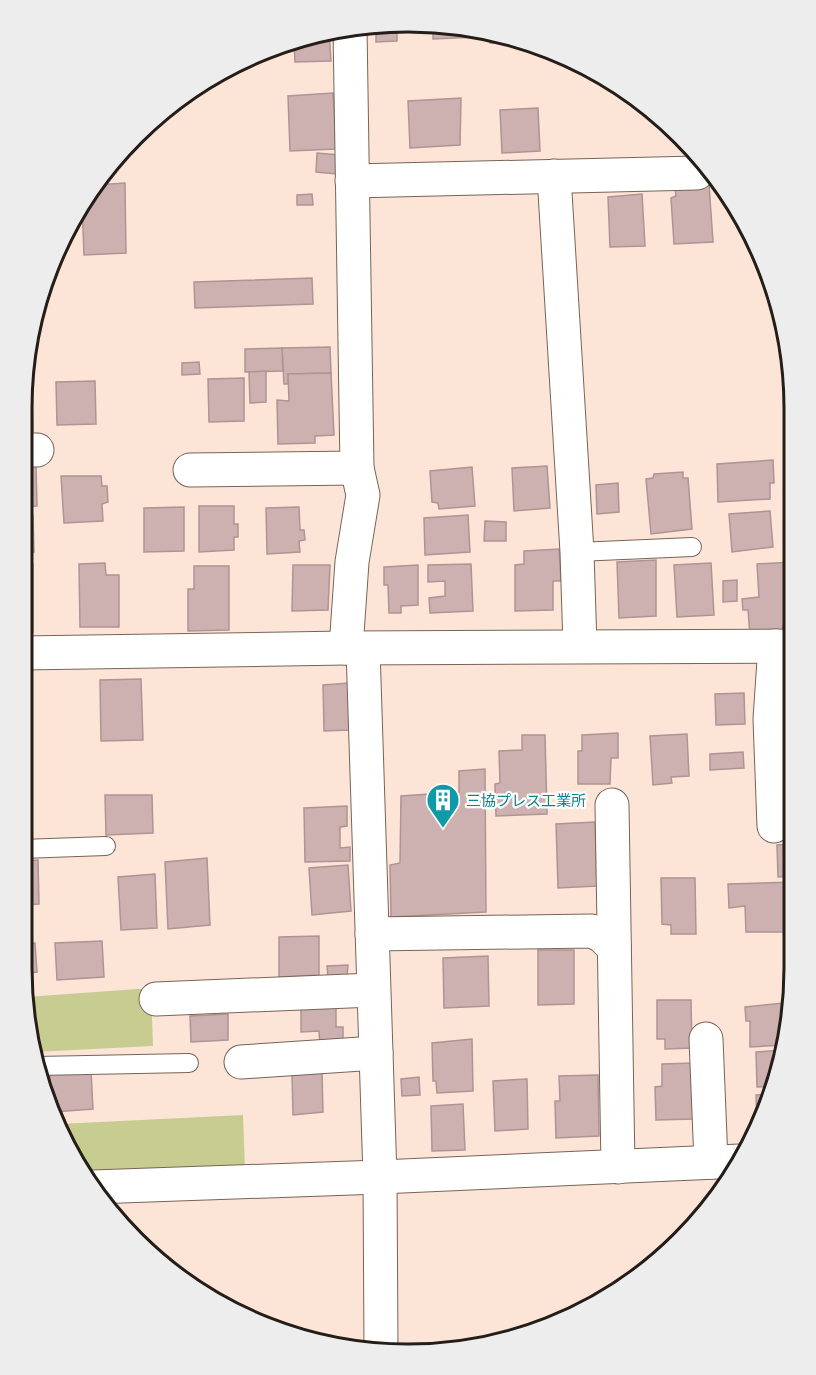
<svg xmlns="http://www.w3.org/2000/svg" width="816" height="1375" viewBox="0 0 816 1375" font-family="Commissioner,'Noto Sans JP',sans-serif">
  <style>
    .green { fill: #c7cd91 }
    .building { fill: #cdb1b0; stroke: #ae9493; stroke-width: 1.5 }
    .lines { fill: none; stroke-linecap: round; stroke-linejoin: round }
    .lane-casing { stroke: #776457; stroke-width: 20 }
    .street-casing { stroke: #776457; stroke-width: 35 }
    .lane { stroke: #fff; stroke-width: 18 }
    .street { stroke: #fff; stroke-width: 33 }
    .labels { text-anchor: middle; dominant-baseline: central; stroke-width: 4.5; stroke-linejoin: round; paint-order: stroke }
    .culture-label { font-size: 15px; fill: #0d838f; stroke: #fff; text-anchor: start }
    .rim { fill: none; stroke: #251d18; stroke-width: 3 }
  </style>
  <rect width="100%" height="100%" fill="#fce5d7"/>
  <g class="green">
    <polygon points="151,988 153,1046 35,1052 26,997"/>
    <polygon points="243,1115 245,1168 85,1172 59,1124"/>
  </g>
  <g class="building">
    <polygon points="376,28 397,28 397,41 376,42"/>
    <polygon points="433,28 477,29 477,37 433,39"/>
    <polygon points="329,30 331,61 295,62 294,44"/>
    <polygon points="490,32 508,38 508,43 490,43"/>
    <polygon points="333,93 336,149 290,151 288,96"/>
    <polygon points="461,98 460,145 410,148 408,101"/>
    <polygon points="538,108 540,151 502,153 500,110"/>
    <polygon points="317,153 339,155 337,174 316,172"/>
    <polygon points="125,183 126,253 84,255 82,202 86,193 94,185"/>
    <polygon points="709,184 713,242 674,244 671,198 676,196 675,188"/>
    <polygon points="312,194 313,205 297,205 297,195"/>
    <polygon points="642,194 645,246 610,247 608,197"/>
    <polygon points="740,210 743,214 746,222 740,222"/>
    <polygon points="312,278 313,304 195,308 194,282"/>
    <polygon points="330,347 331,373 288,374 288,384 284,384 282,348"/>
    <polygon points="282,348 283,371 245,372 245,349"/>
    <polygon points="199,362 200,374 182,375 182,363"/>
    <polygon points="266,371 266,402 250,403 249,372"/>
    <polygon points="331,373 334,435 315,436 315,443 278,444 277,400 289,401 288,374"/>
    <polygon points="244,378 244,421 209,422 208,379"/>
    <polygon points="95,381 96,424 57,425 56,382"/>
    <polygon points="32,382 33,431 22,431 22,383"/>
    <rect x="789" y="418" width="5" height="15"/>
    <polygon points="788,439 794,439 794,448 788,449"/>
    <polygon points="773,460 774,483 770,483 770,499 718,502 717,464"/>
    <polygon points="22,465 36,465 37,506 22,507"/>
    <polygon points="547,466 550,508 514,511 512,468"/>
    <polygon points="472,467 475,506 439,509 438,503 432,502 430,471"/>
    <polygon points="683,472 683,478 688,478 692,529 651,534 646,479 653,478 654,474"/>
    <polygon points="61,476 101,476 102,486 107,486 108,502 102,504 103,521 64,523"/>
    <polygon points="618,483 619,512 597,514 596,485"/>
    <polygon points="199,506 234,506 234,524 238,524 238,537 234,537 234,550 199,552"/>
    <polygon points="184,507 184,551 144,552 144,508"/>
    <polygon points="299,507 300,530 304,530 305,540 299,541 300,552 267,554 266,508"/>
    <polygon points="770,511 773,547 732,552 729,514"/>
    <polygon points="468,515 470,552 425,555 424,518"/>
    <polygon points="33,516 34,552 22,553 22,517"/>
    <polygon points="485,521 506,522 506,541 484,541"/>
    <polygon points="794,530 794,557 792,557 791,531"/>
    <polygon points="559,549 561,581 553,581 553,610 515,611 515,565 524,564 524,551"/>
    <polygon points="656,560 656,616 619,618 617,562"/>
    <polygon points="794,562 794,624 783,625 783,634 750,635 748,610 743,610 742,599 759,597 757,564"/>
    <polygon points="105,563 106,575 119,575 119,627 80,627 79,564"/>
    <polygon points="711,563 714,615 677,617 674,565"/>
    <polygon points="22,564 33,564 33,632 21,632"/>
    <polygon points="471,564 473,611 430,613 429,598 445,596 445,581 428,582 428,565"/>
    <polygon points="293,565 330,565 328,610 292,611"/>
    <polygon points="418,565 418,605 401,606 401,613 389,613 388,585 384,585 384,567"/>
    <polygon points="194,566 229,566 229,630 188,631 188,589 194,589"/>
    <polygon points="737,580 737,601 723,602 723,581"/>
    <polygon points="141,679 143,740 101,741 100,680"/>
    <polygon points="349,683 350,730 324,731 323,685"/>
    <polygon points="744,693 745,724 716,725 715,694"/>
    <polygon points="21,696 26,696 28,731 21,731"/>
    <polygon points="618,733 618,758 611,758 610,784 578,784 578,751 582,751 582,735"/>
    <polygon points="687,734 689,776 671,777 672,783 653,785 650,736"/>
    <polygon points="522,735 545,735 547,814 496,816 495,784 500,783 499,751 522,750"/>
    <polygon points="21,751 23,791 21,791"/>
    <polygon points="743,752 744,768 710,770 710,754"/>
    <polygon points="485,769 486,912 391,917 390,865 400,863 401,796 459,792 459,771"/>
    <polygon points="105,795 152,795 153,833 106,835"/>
    <polygon points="347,806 347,826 340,827 340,848 350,847 350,861 305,862 304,808"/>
    <polygon points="595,822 597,886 558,888 556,824"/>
    <polygon points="794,844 794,876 778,877 777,845"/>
    <polygon points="207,858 210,925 168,929 165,862"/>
    <polygon points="38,860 39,904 25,905 25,915 21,915 21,861"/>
    <polygon points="348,865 351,911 312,915 309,868"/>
    <polygon points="155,874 157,928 121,930 118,877"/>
    <polygon points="661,878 695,878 696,934 671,934 671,925 662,924"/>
    <polygon points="794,882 794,932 746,932 745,906 729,908 728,884"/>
    <polygon points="319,936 319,975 279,977 279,937"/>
    <polygon points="102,941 104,977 57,980 55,943"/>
    <polygon points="35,943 37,972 22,974 21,944"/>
    <polygon points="538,950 574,950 574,1004 538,1005"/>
    <polygon points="488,956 489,1006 444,1008 443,958"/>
    <polygon points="348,965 347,976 328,977 327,966"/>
    <polygon points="657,1000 691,1000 692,1048 665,1049 665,1039 657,1039"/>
    <polygon points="792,1002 784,1045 750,1047 750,1021 746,1021 745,1007"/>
    <polygon points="336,1004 336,1027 343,1027 343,1044 320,1046 319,1031 301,1032 301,1007"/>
    <polygon points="228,1014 228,1040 191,1042 190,1016"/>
    <polygon points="472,1039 473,1091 437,1093 436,1081 433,1081 432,1043"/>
    <polygon points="783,1050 776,1086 757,1087 756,1052"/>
    <polygon points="693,1063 694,1119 656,1120 655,1087 662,1086 662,1064"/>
    <polygon points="91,1070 93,1109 53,1112 50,1108 50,1072"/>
    <polygon points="322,1073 323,1112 293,1115 292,1075"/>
    <polygon points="598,1075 599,1136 556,1138 555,1101 560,1101 559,1076"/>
    <polygon points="419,1077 420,1095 402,1096 401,1079"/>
    <polygon points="527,1079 528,1129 495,1131 493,1081"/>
    <polygon points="773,1094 757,1126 756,1095"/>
    <polygon points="463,1104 465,1150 432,1151 431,1106"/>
  </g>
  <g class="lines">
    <g class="lane-casing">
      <g id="lane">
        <polyline points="577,552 692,547"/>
        <polyline points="21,849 106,846"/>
        <polyline points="37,1066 189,1063"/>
      </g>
    </g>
    <g class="street-casing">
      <g id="street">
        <polyline points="554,176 577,552 580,646"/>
        <polyline points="352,181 697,173"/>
        <polyline points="22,450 37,450"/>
        <polyline points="190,470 357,468"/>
        <polyline points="346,648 352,562 363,495 357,468 350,28"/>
        <polyline points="363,649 380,1177 381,1350"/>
        <polyline points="21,653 346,648 794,646"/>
        <polyline points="612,805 618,1167"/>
        <polyline points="774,826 770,719 775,646"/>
        <polyline points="372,934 592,931 602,936 614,948"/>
        <polyline points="156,999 373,990"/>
        <polyline points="706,1039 711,1162"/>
        <polyline points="241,1062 376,1053"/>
        <polyline points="93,1187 380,1177 740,1161"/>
      </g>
    </g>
    <use href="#lane" class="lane"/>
    <use href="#street" class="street"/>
  </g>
  <defs>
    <g id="building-pin" transform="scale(1.725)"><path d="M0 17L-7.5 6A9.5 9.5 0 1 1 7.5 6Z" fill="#0f9aa8" stroke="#fff"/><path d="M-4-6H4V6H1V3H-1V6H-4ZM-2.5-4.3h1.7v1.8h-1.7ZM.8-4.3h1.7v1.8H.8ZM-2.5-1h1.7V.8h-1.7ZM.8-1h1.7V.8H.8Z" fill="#fff"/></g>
  </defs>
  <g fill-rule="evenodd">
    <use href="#building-pin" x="443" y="800"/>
  </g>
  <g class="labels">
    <g class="culture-label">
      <text x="466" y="800">三協プレス工業所</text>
    </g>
  </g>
  <path d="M0 0H816V1375H0ZM408 32H408A376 376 0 0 1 784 408V968A376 376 0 0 1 408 1344H408A376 376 0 0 1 32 968V408A376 376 0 0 1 408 32Z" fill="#eeeded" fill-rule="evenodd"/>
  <path class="rim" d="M408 32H408A376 376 0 0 1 784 408V968A376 376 0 0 1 408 1344H408A376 376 0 0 1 32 968V408A376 376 0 0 1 408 32Z"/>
</svg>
